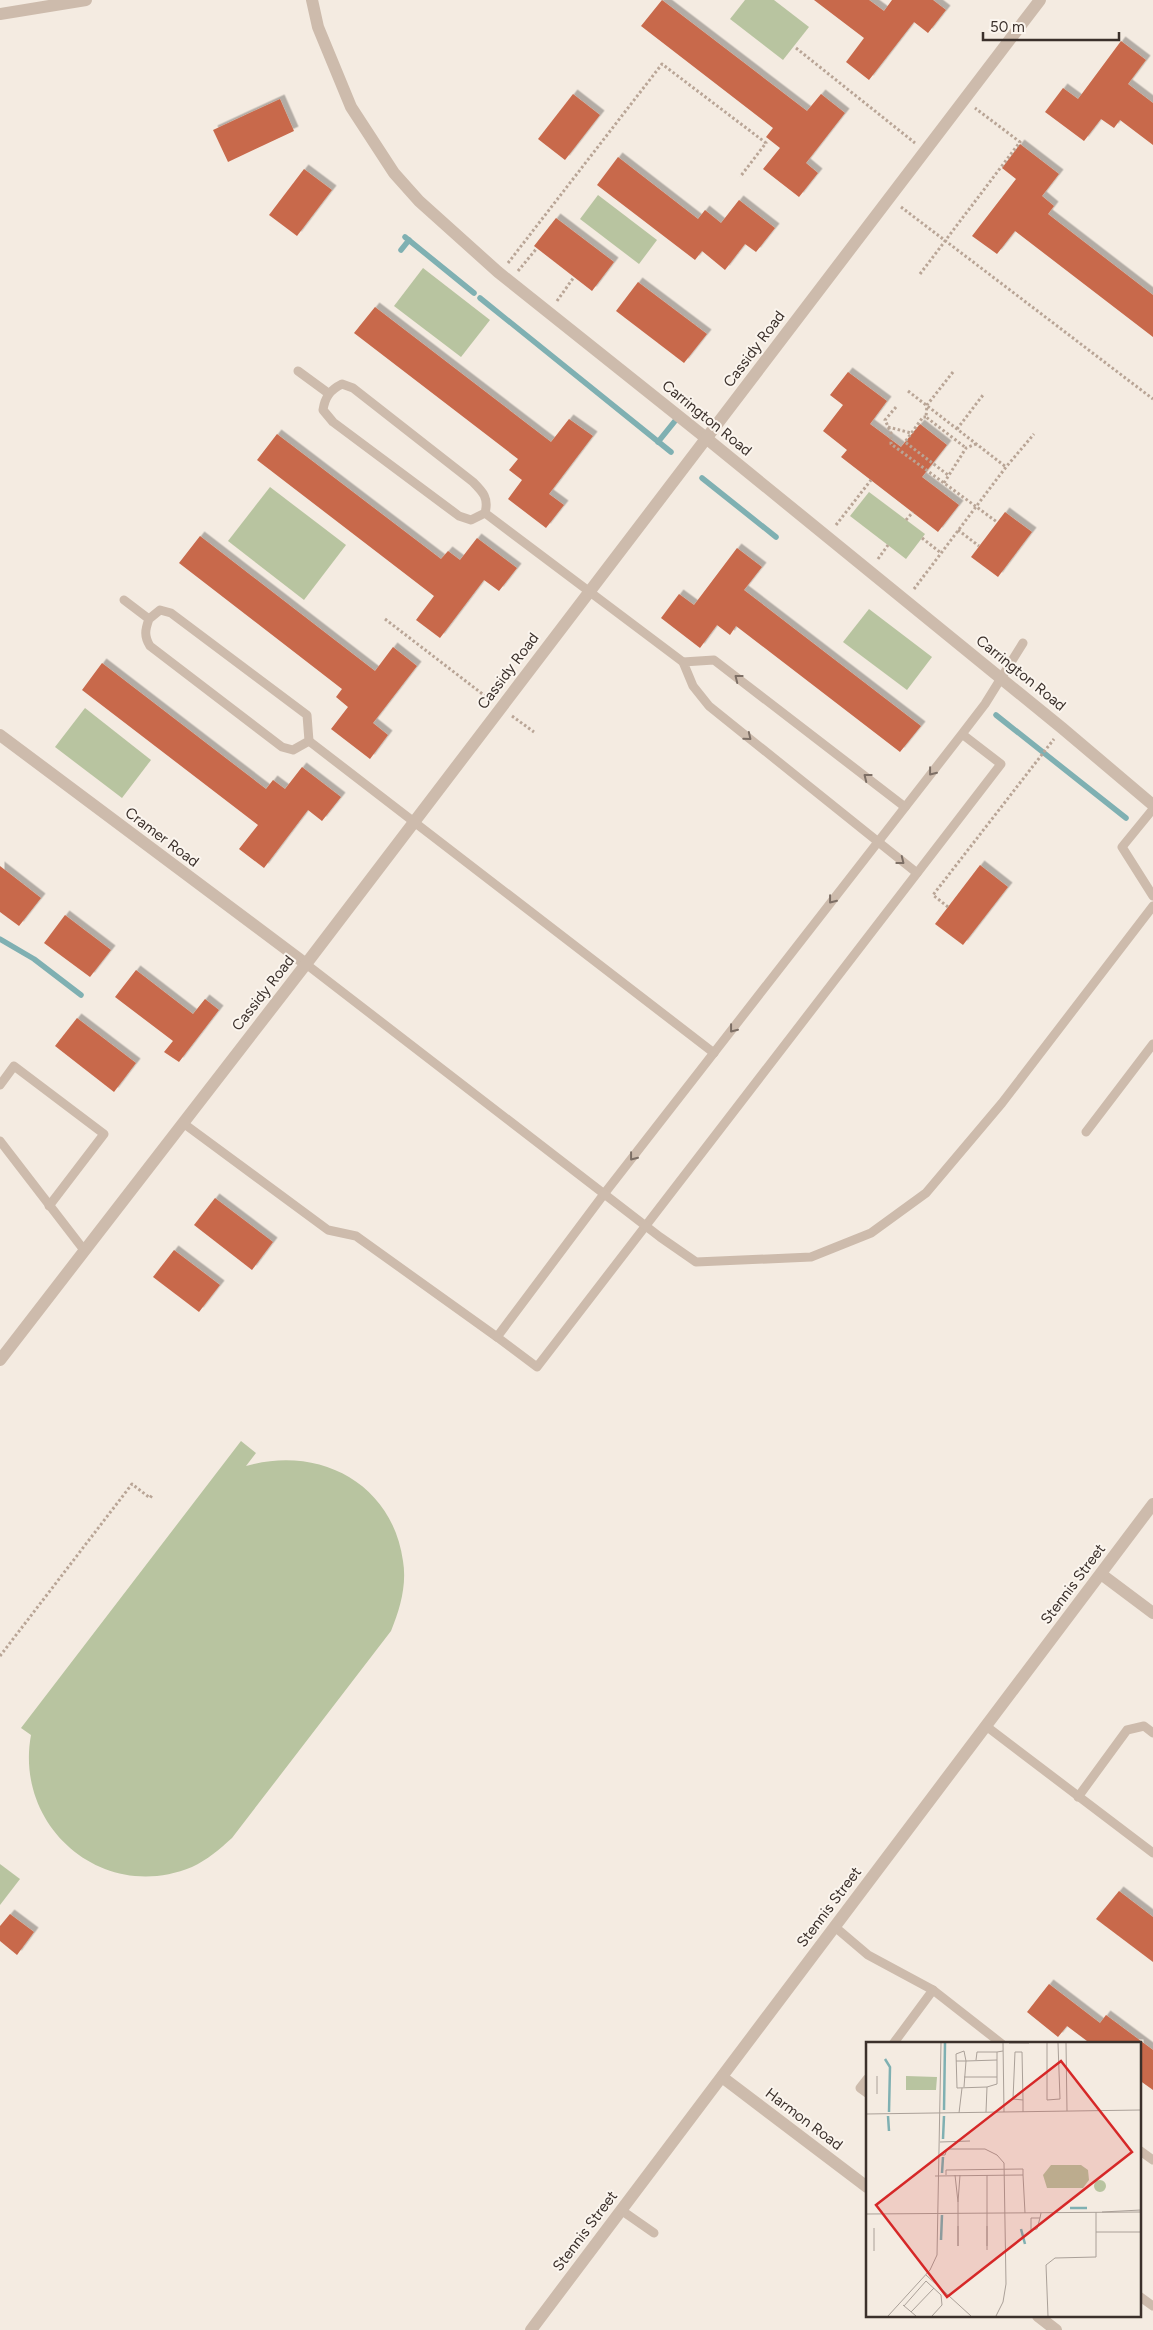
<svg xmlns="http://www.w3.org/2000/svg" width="1153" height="2330" viewBox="0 0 1153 2330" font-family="Figtree,sans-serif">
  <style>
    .green { fill: #b8c4a0 }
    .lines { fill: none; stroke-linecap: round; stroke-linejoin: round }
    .stream { stroke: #7fb0b2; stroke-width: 5.5 }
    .building { fill: #c8694b; filter: url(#shadow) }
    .path { stroke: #b9a596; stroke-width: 3; stroke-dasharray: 2.5 2.5; stroke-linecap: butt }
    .service { stroke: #cdbbac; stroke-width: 9 }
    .minor { stroke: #cdbbac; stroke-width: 12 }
    .tertiary { stroke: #cdbbac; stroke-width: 12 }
    .oneway { stroke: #7d6f65 }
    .labels { text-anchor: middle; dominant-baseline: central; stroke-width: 4; stroke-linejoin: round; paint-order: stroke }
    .street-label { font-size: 15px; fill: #3b302b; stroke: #fbf5ee }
    .inset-river { fill: none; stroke: #7fb0b2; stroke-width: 2.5 }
    .inset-road { fill: none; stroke: #aaa098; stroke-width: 1 }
    .view { fill: #d62828; fill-opacity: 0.15; stroke: #d62828; stroke-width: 2.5 }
    .inset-edge { fill: none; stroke: #3b302b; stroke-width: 2.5 }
  </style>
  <defs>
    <filter id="shadow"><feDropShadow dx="4.5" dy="-4.5" stdDeviation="0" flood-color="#0004"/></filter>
  </defs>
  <rect width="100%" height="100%" fill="#f4ebe1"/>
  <g class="green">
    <polygon points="745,0 774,0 809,27 783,60 730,19"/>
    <polygon points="598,195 657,240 639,264 580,219"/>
    <polygon points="423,268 490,320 461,357 394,306"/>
    <polygon points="270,487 346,545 304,600 228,541"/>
    <polygon points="869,492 925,534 906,559 850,516"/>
    <polygon points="869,609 932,657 907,690 843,642"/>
    <polygon points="85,708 151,760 122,798 55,747"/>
    <path d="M241,1441l15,12 -10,13c72,-21 146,16 157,95 4,24 -3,48 -12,70l-159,207c-12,11 -25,22 -40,29 -89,37 -178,-40 -161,-132l-10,-7z"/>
    <polygon points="0,1864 20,1879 0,1905"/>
  </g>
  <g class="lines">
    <g class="stream">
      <polyline points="405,237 474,293"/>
      <polyline points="401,250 409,240"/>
      <polyline points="480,298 671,452"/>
      <polyline points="658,442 679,416"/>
      <polyline points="702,478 776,537"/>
      <polyline points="996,715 1126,818"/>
      <polyline points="0,939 34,959 81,995"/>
    </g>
  </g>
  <g class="building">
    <polygon points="662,0 807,111 821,94 845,113 806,163 818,173 799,197 763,169 780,148 766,137 773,128 641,26"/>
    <polygon points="814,0 869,0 884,11 892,0 933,0 946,10 928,33 914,22 869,80 846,62 864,38"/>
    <polygon points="1121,41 1146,60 1128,84 1153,103 1153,145 1120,120 1114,128 1101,119 1084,141 1045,112 1063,88 1078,99"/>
    <polygon points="573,94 600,115 565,160 538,139"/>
    <polygon points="280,99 294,131 228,162 213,130"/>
    <polygon points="1020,144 1059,174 1042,196 1054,206 1048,214 1153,295 1153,337 1015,231 997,254 972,236 1016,179 1002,168"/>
    <polygon points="618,157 698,219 705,210 721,223 739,200 775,228 756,252 745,244 725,270 702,251 695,260 597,185"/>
    <polygon points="304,169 332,190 297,236 269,215"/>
    <polygon points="556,218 614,262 592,291 534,246"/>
    <polygon points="638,282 707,334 684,363 616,311"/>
    <polygon points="375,307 551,442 569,419 593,436 549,494 564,505 546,528 508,499 522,480 509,470 518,459 354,333"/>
    <polygon points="848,372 887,401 870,424 901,447 920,424 947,445 922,477 959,505 938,532 841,457 847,450 823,431 843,405 830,395"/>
    <polygon points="277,434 441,559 448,551 460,560 477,538 517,568 499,591 484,580 440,638 416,620 434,596 257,460"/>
    <polygon points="1005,512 1032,532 998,577 971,557"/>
    <polygon points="200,536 375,671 393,647 417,666 373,723 388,735 370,759 331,729 348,707 336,697 342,689 179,563"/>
    <polygon points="737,548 762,567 744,590 921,726 900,752 736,626 730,635 717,625 700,648 661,618 679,594 694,605"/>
    <polygon points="102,663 266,789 273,780 285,789 302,767 341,797 322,821 308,810 264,868 239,849 258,825 82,690"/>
    <polygon points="980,865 1008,887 963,945 935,924"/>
    <polygon points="0,866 41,898 19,926 0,912"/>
    <polygon points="65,915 111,950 90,977 44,943"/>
    <polygon points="136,970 193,1014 205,999 219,1010 179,1062 164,1052 173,1041 115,997"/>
    <polygon points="77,1018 136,1063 114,1092 55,1046"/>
    <polygon points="215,1198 273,1242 252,1270 194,1225"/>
    <polygon points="174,1250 220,1285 199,1312 153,1277"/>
    <polygon points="1119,1891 1153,1917 1153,1962 1096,1919"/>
    <polygon points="10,1914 34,1932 17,1955 0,1941 0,1926"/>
    <polygon points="1049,1984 1100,2023 1106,2015 1153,2050 1153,2090 1139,2080 1139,2044 1091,2044 1067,2026 1058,2037 1027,2012"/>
  </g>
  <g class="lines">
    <g class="path">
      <polyline points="796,48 915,143"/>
      <polyline points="901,207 1153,399"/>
      <polyline points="508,263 662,64 766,143 740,177"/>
      <polyline points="518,271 537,248"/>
      <polyline points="920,274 1020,142 975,108"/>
      <polyline points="557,301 574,277"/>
      <polyline points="953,372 927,405 926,417 966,448"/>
      <polyline points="908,391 1006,467"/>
      <polyline points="896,407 885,420 891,433 891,444 997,522"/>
      <polyline points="926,417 923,417 905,442 948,475"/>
      <polyline points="888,427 911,433"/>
      <polyline points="957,429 983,395"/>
      <polyline points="944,483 966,448 976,444"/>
      <polyline points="906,520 913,512"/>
      <polyline points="836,525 871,480"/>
      <polyline points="958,530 979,546"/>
      <polyline points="922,538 941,553"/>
      <polyline points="878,559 888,545"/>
      <polyline points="914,589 1006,467 1034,434"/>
      <polyline points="385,619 489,699"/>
      <polyline points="512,716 534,732"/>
      <polyline points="948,907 933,895 1054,739"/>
      <polyline points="0,1656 132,1484 150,1498 153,1494"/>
    </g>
    <g class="service">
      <polyline points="298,371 328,393"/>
      <path d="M342,384l11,4 120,94c10,10 16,16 12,31l-14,7 -12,-4 -126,-94 -10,-12c2,-13 7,-20 19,-26z"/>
      <polyline points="485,513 683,662"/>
      <path d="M124,600l25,19 11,-9 11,3 136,102 2,26 -16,9 -11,-3 -132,-101c-6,-10 -5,-16 -1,-27"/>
      <polyline points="962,734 1001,764 537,1367 497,1337 604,1194 962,734 985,704 1023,643"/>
      <polyline points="309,741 714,1053"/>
      <polyline points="905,807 714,660 683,662 693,686 709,706 917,873"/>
      <polyline points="1153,809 1122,847 1153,896"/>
      <polyline points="306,964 660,1237 696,1262 811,1257 871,1233 926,1193 1002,1103 1153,906"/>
      <polyline points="0,1085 14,1066 104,1134 49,1206"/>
      <polyline points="183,1123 328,1230 356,1236 497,1337"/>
      <polyline points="1086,1132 1153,1044"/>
      <polyline points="0,1141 84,1250"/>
      <polyline points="986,1726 1153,1853"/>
      <polyline points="1078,1797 1127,1730 1144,1726 1153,1733"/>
      <polyline points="835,1927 868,1955 933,1990"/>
      <polyline points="893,2044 933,1990 1002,2044"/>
      <polyline points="867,2079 860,2088 867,2093"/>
      <polyline points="1139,2150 1153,2160"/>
      <polyline points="621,2210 654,2233"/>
      <polyline points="1139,2296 1153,2306"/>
    </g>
    <g class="minor">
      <polyline points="0,14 86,0"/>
      <polyline points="0,735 306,964"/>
      <polyline points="1101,1574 1153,1613"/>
      <polyline points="722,2077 867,2187"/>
      <polyline points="1038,2316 1056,2330"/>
      <polyline points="531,2330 1153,1504"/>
    </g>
    <g class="tertiary">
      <polyline points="312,0 318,27 351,107 394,173 419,201 498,272 706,438 1062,728 1153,805"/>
      <polyline points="0,1360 306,964 1040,0"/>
    </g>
  </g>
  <defs><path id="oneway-chevron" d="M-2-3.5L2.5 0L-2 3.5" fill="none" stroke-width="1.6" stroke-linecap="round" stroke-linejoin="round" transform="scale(1.25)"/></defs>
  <g class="oneway">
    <use href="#oneway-chevron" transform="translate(738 678) rotate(-142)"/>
    <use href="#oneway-chevron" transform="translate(748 737) rotate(39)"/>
    <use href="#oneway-chevron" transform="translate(932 772) rotate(128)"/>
    <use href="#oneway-chevron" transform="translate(867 777) rotate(-142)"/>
    <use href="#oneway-chevron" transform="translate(901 861) rotate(38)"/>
    <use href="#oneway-chevron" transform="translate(832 900) rotate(128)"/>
    <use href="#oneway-chevron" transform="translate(733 1029) rotate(128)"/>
    <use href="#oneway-chevron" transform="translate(633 1157) rotate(128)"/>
  </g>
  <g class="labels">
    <g class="street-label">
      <text transform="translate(754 349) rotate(-53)">Cassidy Road</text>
      <text transform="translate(707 418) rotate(39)">Carrington Road</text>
      <text transform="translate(508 671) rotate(-53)">Cassidy Road</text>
      <text transform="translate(1021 673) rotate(39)">Carrington Road</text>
      <text transform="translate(162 837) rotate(37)">Cramer Road</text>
      <text transform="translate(263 993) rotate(-52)">Cassidy Road</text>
      <text transform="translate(1073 1584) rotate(-53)">Stennis Street</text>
      <text transform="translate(829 1907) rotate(-53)">Stennis Street</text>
      <text transform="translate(804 2119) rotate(37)">Harmon Road</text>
      <text transform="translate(585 2231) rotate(-53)">Stennis Street</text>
    </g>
  </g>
  <g transform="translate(866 2042)">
    <rect width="275" height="275" fill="#f4ebe1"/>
    <path d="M40,34l31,1 -1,13h-30zM185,123h30l7,5 1,10 -6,8h-36l-4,-13zM228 144a6 6 0 1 1 12 0a6 6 0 1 1-12 0Z" fill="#b8c4a0"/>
    <path class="inset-river" d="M19,17l5,8 -1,45M78,68l1,-67M22,74l1,15M77,97l1,-23M76,131l1,-16M204,166h17M155,187l4,15M75,198l1,-25"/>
    <path class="inset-road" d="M137,1l1,69M143,1h20M181,1v57l13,-1 -2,-56M200,1l1,68M110,18l1,-8h20M90,19h10l-2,26M98,35h33M121,45l-30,1 -1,-34 8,-3 2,10 31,-1M11,52v-18M157,58l-1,-48h-7l-2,47 10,1v12M120,70l1,-25 10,-3v-32l6,-1M93,71l3,-25M0,72l275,-4M74,100l30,-1M74,113h5l2,-6h38l12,6 7,8 2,121 -3,18 -7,14M89,133l3,27 2,-27M121,133v51M157,133l2,38M69,134l88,-1v-6l-77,1v5M92,160v44v-20M236,170l39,-2M0,172l275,-2M174,176l-3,11 -6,1v-12h9l1,-5M8,186v23M230,190h45M121,204v-20v24M60,233l45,41M37,263l13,11M38,264l22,-25 15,14 1,10 -10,11M45,270l23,-24M22,274l42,-46 7,-15 4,-212M182,274l-2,-51 9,-7 41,-1v-45"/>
    <path class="view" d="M195,19l71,91 -185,145 -71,-92z"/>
    <rect width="275" height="275" class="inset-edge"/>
  </g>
  <path d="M983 32v8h136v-8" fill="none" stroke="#3b302b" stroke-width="2.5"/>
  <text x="990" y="32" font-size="15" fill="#3b302b" stroke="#fbf5ee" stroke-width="4" paint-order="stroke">50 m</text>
</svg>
